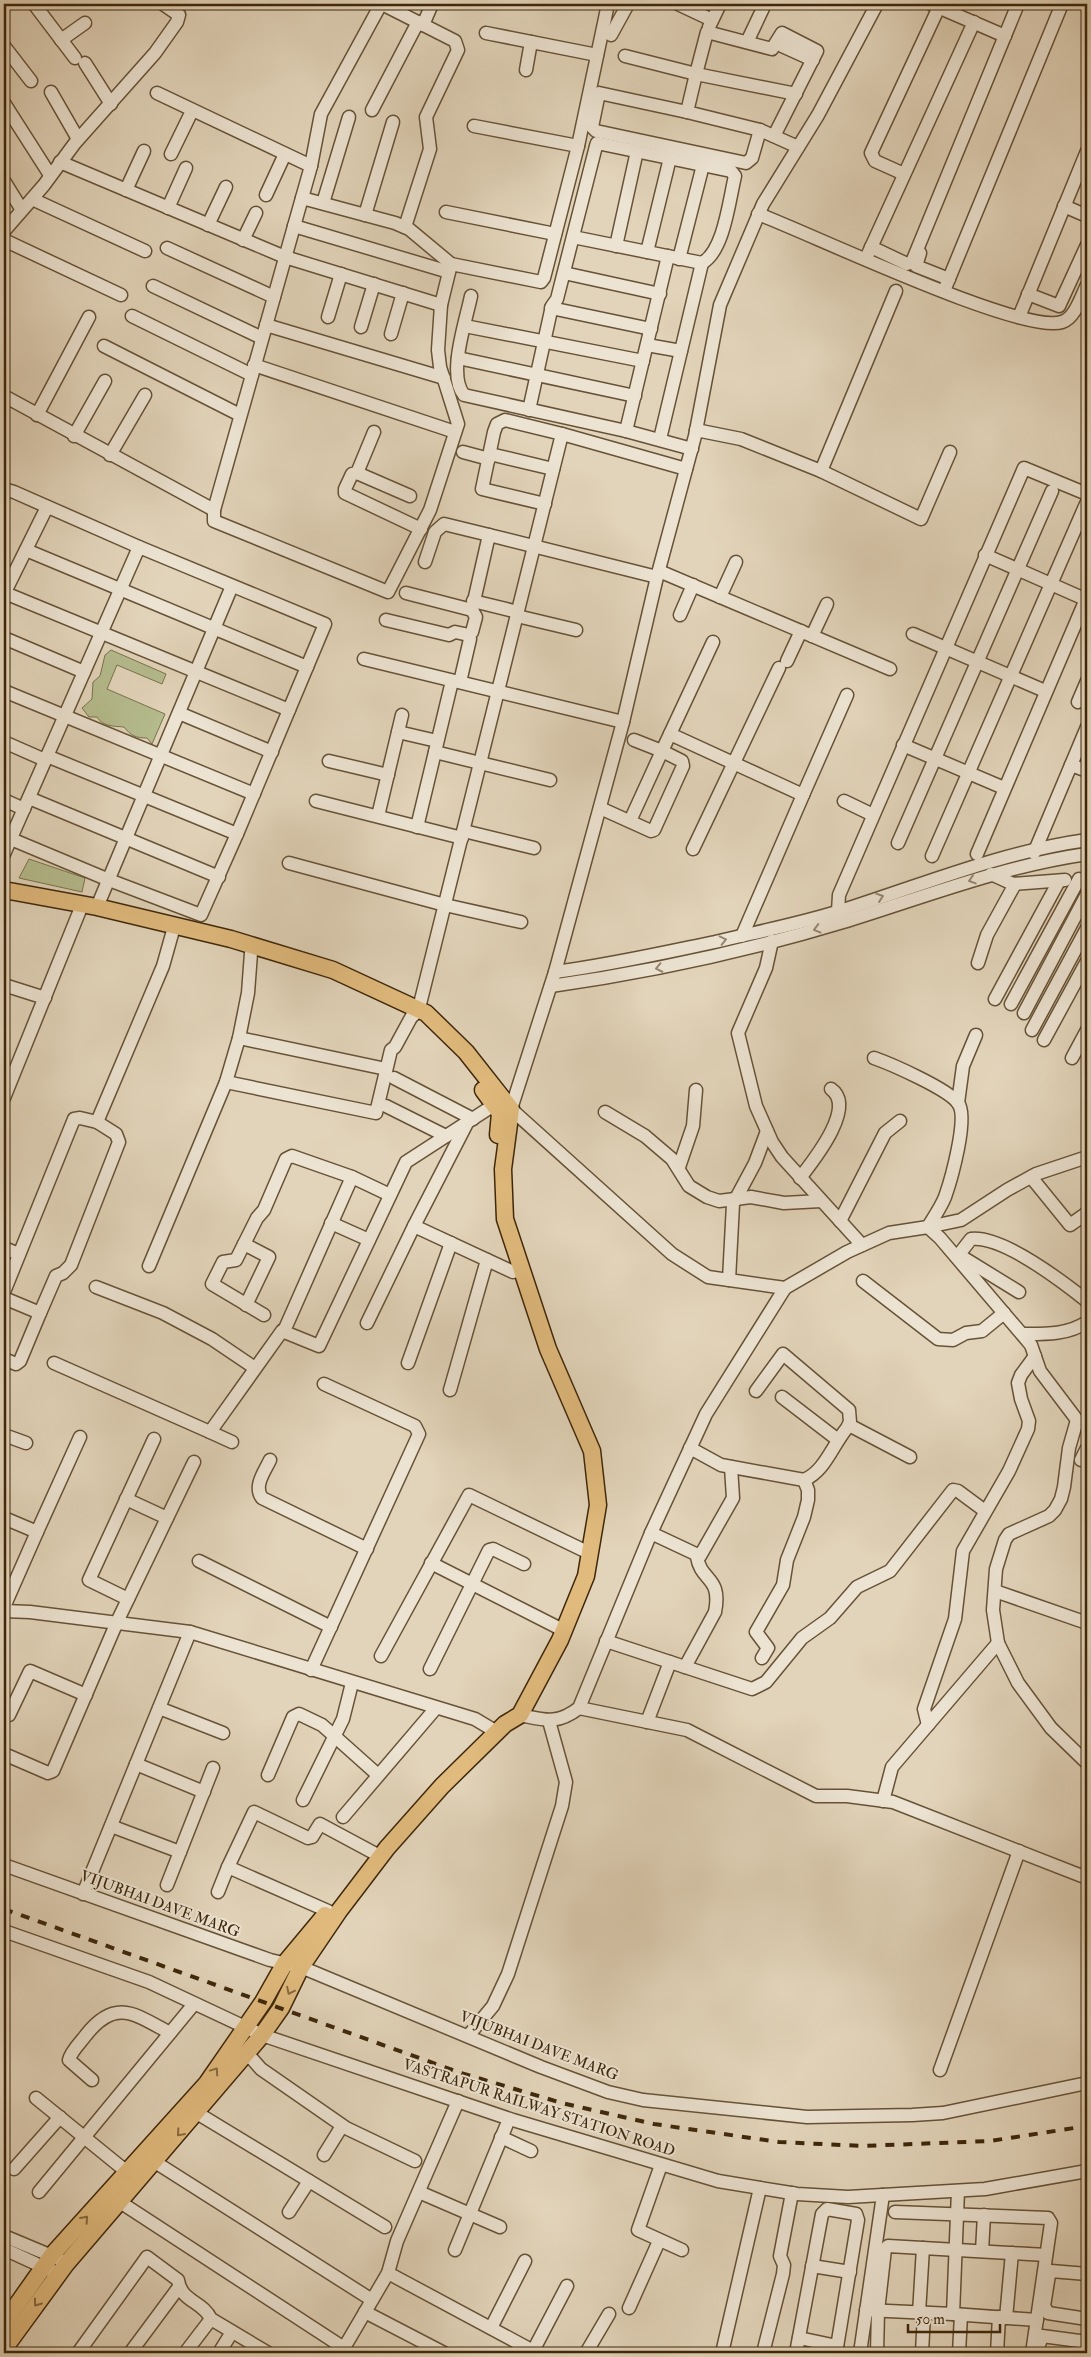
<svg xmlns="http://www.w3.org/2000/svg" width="1091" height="2357" viewBox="0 0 1091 2357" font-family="'IM FELL Double Pica',serif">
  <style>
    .green { fill: #b5bc8e; stroke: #7a724c }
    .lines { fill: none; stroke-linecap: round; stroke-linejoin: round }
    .minor-casing { stroke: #675236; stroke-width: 15 }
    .major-casing { stroke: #3e270a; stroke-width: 19 }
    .minor { stroke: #ece3d2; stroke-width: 12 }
    .major { stroke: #e1ba7d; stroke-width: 16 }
    .rail { stroke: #3e270a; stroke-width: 4; stroke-dasharray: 9 9; stroke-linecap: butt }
    .oneway { stroke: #95856e }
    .oneway2 { stroke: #87693e }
    .labels { text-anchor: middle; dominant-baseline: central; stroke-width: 4; stroke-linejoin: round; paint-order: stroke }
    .street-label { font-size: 15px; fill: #3e270a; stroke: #ece3d2 }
  </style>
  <rect width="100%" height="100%" fill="#e2d4ba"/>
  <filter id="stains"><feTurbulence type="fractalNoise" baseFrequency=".004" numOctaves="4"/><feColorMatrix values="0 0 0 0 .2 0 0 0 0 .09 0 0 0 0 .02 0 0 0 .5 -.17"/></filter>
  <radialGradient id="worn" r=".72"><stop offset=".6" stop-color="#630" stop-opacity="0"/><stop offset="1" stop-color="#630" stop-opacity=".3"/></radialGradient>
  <g class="green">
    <path d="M111,650l55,24 -4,10 -45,-19 -10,24 58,25 -13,30 -5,-6c-11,0 -16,-2 -23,-11 -10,-1 -21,0 -27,-10h-8l-7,-9 10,-9 1,-17 7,-6 5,-21z"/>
    <polygon points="29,859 85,878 82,892 19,878"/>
  </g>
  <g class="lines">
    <g class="minor-casing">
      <g id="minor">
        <polyline points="34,4 75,58"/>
        <polyline points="382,4 455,41 458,50 426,117 430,149 405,227"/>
        <polyline points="678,4 712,20"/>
        <polyline points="931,4 1005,36"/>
        <polyline points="423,25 432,4"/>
        <polyline points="709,27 720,4"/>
        <polyline points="486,33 597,55"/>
        <polyline points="611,35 628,4"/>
        <polyline points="61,40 85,23"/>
        <polyline points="747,42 765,4"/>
        <polyline points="4,46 31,81"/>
        <polyline points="782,46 813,60"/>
        <polyline points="625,56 696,74 707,32 772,49 782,33 817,51 774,136"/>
        <polyline points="85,63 111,104"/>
        <polyline points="526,70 531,42"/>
        <polyline points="51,92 78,139"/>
        <polyline points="157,93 311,166 214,510 214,521 388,592 430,510 458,424 440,367 438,350 441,305 451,264"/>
        <polyline points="796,94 696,74 687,112 760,130 798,147"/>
        <polyline points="4,103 50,175"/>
        <polyline points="372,110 418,22"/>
        <polyline points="687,112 599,93 592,127 596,131 746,163 752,158 760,130"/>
        <polyline points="474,126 578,146"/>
        <polyline points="171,154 192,111"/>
        <polyline points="60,162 285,257 441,305"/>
        <polyline points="311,166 321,114 381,4"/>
        <polyline points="904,174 875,161 871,153 939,7"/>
        <polyline points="4,181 22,210"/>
        <polyline points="126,190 144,151"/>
        <polyline points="266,195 285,154"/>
        <polyline points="302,198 395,223 409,229 451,264 541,282 544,278 578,146 608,4"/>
        <polyline points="32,199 145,251"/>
        <polyline points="323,203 349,117"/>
        <polyline points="1064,206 1087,216"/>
        <polyline points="168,208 186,168"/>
        <polyline points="446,212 555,234"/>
        <path d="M758,214c51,19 264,121 304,108 13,-4 19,-25 25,-37"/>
        <polyline points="365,215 393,122"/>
        <polyline points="208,225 226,187"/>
        <polyline points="294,226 449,272"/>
        <polyline points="4,231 44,185 75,143 155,53 177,22 179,15 163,4"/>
        <polyline points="4,240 121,295"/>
        <polyline points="243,240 256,213"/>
        <polyline points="616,246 637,151"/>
        <polyline points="871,247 907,264 912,262 1018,4"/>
        <polyline points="167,248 274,297"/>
        <polyline points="647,252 670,158"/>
        <polyline points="920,253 916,266 949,279"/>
        <polyline points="868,254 974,22"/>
        <polyline points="668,256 626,431 692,449"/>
        <polyline points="679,259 703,165"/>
        <polyline points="564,273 660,294"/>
        <polyline points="153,286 262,338"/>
        <polyline points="946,286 1062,4"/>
        <polyline points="1028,294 1059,306 1087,245"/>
        <path d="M471,296c-5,25 -24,79 -7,99l162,36"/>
        <polyline points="551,308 651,329"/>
        <polyline points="132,316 252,375"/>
        <polyline points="328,317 341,274"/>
        <polyline points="1019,317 1087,151"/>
        <polyline points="266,325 444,378"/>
        <polyline points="465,326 643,361"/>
        <polyline points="361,327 374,284"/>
        <polyline points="391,334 403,293"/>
        <polyline points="647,345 681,351"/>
        <polyline points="104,346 240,415"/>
        <polyline points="458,358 635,396"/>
        <polyline points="254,365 455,432"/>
        <polyline points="4,396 214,510"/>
        <path d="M529,410l23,-104 5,-7 39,-153 1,-3 134,28 4,5c-6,25 -11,75 -33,87l-129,-26"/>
        <polyline points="37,415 89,317"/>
        <polyline points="696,430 741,439 821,471 921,519 950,452"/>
        <polyline points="374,432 357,473 352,474 345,489 345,493 421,529"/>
        <polyline points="74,436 105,381"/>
        <polyline points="660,439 702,263"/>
        <polyline points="463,452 489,459"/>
        <polyline points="490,454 553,469"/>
        <polyline points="110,455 145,395"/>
        <polyline points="821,471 896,291"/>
        <polyline points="357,473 410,496"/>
        <polyline points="4,495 7,490 14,492 139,547 325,624 237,834 201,915 109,880 11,839"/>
        <polyline points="545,504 482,489 494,432 497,424 505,420 562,434"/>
        <polyline points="26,550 307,667"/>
        <polyline points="985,555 1087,600"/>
        <polyline points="425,562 435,532 444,524 489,535"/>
        <polyline points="659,571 890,669"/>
        <polyline points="5,593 289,710"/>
        <polyline points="4,594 47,507"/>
        <polyline points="720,597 736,562"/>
        <polyline points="473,601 518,612"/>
        <polyline points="472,610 489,535 657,577"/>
        <polyline points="680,615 693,585"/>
        <polyline points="517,616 576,630"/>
        <polyline points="386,620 449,635 455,632 469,635 472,632 476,617 472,610 406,593"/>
        <polyline points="913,634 1045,691"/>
        <polyline points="812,636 827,604"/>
        <polyline points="4,638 84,672"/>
        <polyline points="713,642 670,734 803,795 742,936"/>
        <polyline points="364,659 623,722"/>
        <polyline points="787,661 801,631"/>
        <polyline points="460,682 470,639"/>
        <polyline points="4,691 254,794"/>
        <polyline points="1078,702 1087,681"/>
        <polyline points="179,713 272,752"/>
        <polyline points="398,732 437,741"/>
        <polyline points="634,740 662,751 670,734"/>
        <polyline points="4,742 45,760"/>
        <polyline points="903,745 1004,788"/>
        <polyline points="435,752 550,780"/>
        <polyline points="47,756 237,834"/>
        <polyline points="329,761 388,775"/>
        <polyline points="1071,765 1087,771"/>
        <polyline points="803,795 847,695"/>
        <polyline points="29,798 219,877"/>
        <polyline points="4,800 24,809"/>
        <polyline points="316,801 462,838"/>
        <polyline points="844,801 873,815"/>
        <polyline points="600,808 651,831 654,830 683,766 682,761 662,751 630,821"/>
        <polyline points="378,816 402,715"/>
        <polyline points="417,827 452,681"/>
        <polyline points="464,831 534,848"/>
        <polyline points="898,843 1052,491"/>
        <polyline points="693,849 779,668"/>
        <polyline points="1034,853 1087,727"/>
        <polyline points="4,854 139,547"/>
        <polyline points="977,854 1086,599"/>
        <polyline points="932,856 1086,504"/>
        <polyline points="289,863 445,905 521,922"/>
        <polyline points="991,874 1013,884 1065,880"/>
        <polyline points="97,907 232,586"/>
        <polyline points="838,911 839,895 1024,468 1087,494"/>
        <polyline points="772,941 766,968 738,1033 756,1106 772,1142 782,1157 862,1245"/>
        <polyline points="978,963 987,935 1015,884"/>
        <path d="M555,972c54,-7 107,-19 160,-30 42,-10 84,-18 125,-31 82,-26 161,-59 247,-71"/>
        <polyline points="4,985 45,998"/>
        <path d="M551,986c99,-14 196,-35 292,-64 81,-25 160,-56 244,-68"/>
        <polyline points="995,999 1059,881"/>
        <polyline points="1011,1004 1079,879"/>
        <polyline points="1024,1013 1087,894"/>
        <polyline points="414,1015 420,1004 562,434 686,469"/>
        <polyline points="1032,1030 1087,928"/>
        <polyline points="239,1038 386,1069"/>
        <polyline points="1044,1040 1087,961"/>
        <path d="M874,1058c17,6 74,31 84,45 11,14 -7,77 -13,94 -4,10 -11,20 -17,30"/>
        <polyline points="1072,1058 1087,1030"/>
        <polyline points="394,1078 473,1119"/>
        <polyline points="226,1082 376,1113 391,1050 395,1047 413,1014"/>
        <polyline points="4,1098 80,910"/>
        <polyline points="958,1103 963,1066 976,1035"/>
        <polyline points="386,1106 446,1136"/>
        <polyline points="511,1109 672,1254 708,1277 785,1288 847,1252 889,1233 928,1227 940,1238 1031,1345 1040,1371 1077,1420 1069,1448 1064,1487 1061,1499 1055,1510 1049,1516 1009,1534 1005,1540 996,1569 993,1610 998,1643 1018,1683 1051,1728 1087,1763"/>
        <polyline points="506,1111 511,1109 555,972 623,722 657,577 695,436 720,305 763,204 818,115 877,4"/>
        <polyline points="605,1112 645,1136 672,1159 689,1186 707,1197 719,1201 751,1197 784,1203 821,1201"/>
        <polyline points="466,1125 414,1226 513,1272"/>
        <polyline points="679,1167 693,1126 696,1090"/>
        <polyline points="1031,1177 1070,1225 1087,1213"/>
        <path d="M800,1178c13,-17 57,-71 31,-89"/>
        <polyline points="840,1221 885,1133 900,1121"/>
        <polyline points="331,1223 369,1240"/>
        <polyline points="928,1227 961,1220 1007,1190 1036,1174 1087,1157"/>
        <polyline points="244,1244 269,1257 246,1305"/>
        <polyline points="4,1248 19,1254"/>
        <polyline points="959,1255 1019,1292"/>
        <path d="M957,1257l14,-18c31,-4 92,43 116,62"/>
        <polyline points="149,1266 226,1082 239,1038 248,993 251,953"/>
        <polyline points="729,1280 733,1204 755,1163 767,1131"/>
        <polyline points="863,1281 938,1339 953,1340 966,1333 982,1331 1004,1313"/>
        <polyline points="96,1287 163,1313 212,1339 255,1368"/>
        <polyline points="4,1292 74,1119 80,1118 97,1122 163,966 172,934"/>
        <polyline points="4,1298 40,1313 20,1361 16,1364 4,1359"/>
        <polyline points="40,1313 56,1276 63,1273 71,1265 119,1142 116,1134 97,1122"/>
        <polyline points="264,1315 212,1284 223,1262 236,1260 257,1218 264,1210 286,1159 292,1156 352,1177"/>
        <polyline points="367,1323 414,1226"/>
        <polyline points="284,1331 352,1177 390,1195"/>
        <path d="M1022,1334c22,0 46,1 65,-12"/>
        <polyline points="54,1363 210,1432 282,1331 319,1346 406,1162 494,1105"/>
        <polyline points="408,1363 451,1243"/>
        <polyline points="450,1390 487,1260"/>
        <path d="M756,1391l27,-37 66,56 1,12 -3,6c-15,18 -22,43 -43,52"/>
        <polyline points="782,1397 838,1440"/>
        <polyline points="849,1425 910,1457"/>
        <polyline points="210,1432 232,1442"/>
        <polyline points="4,1435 26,1443"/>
        <polyline points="690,1448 721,1465 804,1480 808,1490 808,1500 804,1517 787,1560 783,1585 756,1632 768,1648 762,1658"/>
        <path d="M270,1460c-5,11 -17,26 -8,38l105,51"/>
        <polyline points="1081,1460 1087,1448"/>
        <polyline points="126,1499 167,1518"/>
        <polyline points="4,1518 37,1532 4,1607"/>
        <polyline points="37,1532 80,1437"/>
        <polyline points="651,1533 700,1556 733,1498 731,1467"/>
        <polyline points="199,1561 331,1627"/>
        <polyline points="431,1563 557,1627"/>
        <polyline points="995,1591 1087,1623"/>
        <polyline points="128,1599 89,1580 154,1439"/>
        <polyline points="4,1611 30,1612 190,1632 475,1719 490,1728 495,1734"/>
        <polyline points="606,1641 752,1689 766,1682 802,1638 830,1618 857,1587 890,1571 953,1490 958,1491 985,1511"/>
        <polyline points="381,1656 469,1495 583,1550"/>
        <path d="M685,1667l30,-55c7,-36 -14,-30 -18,-55"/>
        <polyline points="430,1669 489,1550 493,1549 524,1564"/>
        <polyline points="311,1670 419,1434 415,1426 324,1384"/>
        <polyline points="159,1708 223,1733"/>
        <polyline points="579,1708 687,1730 816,1796 847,1796 893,1802 1087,1878"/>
        <polyline points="9,1715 30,1671 86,1695"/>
        <path d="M520,1715c25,5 37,10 59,-7l72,-175 55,-119 79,-126"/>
        <polyline points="647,1722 670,1662"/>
        <polyline points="928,1725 924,1709 955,1619 963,1551 1009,1471 1028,1429 1029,1421 1021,1399 1018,1383 1021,1375 1035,1356"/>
        <polyline points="4,1754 48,1773 53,1771 117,1622 194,1462"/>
        <polyline points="136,1764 204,1792"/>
        <polyline points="268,1775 293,1717 299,1714 322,1725 378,1775"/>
        <polyline points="303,1800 343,1719 352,1683"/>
        <polyline points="883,1801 892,1767 998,1643"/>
        <polyline points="343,1817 436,1708"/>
        <polyline points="111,1826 180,1852"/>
        <polyline points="4,1865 270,1960 301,1967 541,2067 608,2092 643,2100 807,2117 912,2115 943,2113 1087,2083"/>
        <polyline points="228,1867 254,1812 308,1838 312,1837 320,1824 374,1853"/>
        <polyline points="167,1885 213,1768"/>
        <polyline points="218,1892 228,1867 328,1911"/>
        <polyline points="83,1894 190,1632"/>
        <polyline points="4,1931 149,1982 262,2035 513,2120 718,2181 797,2194 848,2197 985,2189 1087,2171"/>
        <polyline points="468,2036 493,2006 508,1974 562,1806 566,1782 549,1721"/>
        <polyline points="247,2053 261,2069 346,2128 415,2161"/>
        <polyline points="940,2070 1019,1851"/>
        <path d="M92,2080l-23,-20c2,-9 12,-18 17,-25 30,-38 50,-20 84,-2"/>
        <polyline points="36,2098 127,2172"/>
        <polyline points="197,2113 385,2227"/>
        <polyline points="501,2137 531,2151"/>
        <polyline points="324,2155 342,2126"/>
        <polyline points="155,2162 372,2300"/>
        <polyline points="661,2165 638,2230 682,2250"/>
        <polyline points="14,2169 60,2117"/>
        <polyline points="39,2192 194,2004"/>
        <polyline points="419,2192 500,2227"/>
        <polyline points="120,2202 344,2348"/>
        <polyline points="289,2212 309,2181"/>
        <polyline points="895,2212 1048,2218 1051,2223 1032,2353"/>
        <polyline points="4,2236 59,2259"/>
        <polyline points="4,2249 52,2271"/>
        <polyline points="455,2250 509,2119"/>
        <polyline points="982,2251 984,2215"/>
        <polyline points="812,2266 850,2272"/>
        <polyline points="388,2273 537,2353"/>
        <polyline points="1087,2274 1051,2271 1049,2275 1044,2306 1048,2313 1087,2319"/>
        <polyline points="629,2308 659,2241"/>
        <polyline points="866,2310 953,2314 958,2191"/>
        <polyline points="365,2312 444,2353"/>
        <polyline points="919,2313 923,2248"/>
        <polyline points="953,2314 1037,2320"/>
        <polyline points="1006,2318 1012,2253"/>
        <polyline points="491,2328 525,2261"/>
        <polyline points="799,2338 837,2346"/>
        <polyline points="1038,2348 1042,2336 1087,2342"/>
        <polyline points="533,2351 567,2286"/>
        <path d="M78,2353l69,-96 31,23c3,22 25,21 33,39l57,34"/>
        <polyline points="130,2353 179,2287"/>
        <polyline points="185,2353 211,2319"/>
        <polyline points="219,2353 232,2332"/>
        <polyline points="341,2353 388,2273 397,2241 458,2101"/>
        <polyline points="586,2353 609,2314"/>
        <polyline points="722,2353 760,2188"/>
        <polyline points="763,2353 783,2274 784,2265 780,2256 792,2193"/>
        <polyline points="796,2353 822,2214 827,2209 856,2214 858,2220 836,2353"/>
        <polyline points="860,2353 883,2195"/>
        <polyline points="877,2353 878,2311 885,2249 888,2246 1046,2255"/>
        <polyline points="922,2353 924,2313"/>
        <polyline points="959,2353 961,2315"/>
        <polyline points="997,2353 999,2317"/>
      </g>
    </g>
    <g class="major-casing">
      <g id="major">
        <polyline points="4,890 97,907 231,939 333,970 426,1013 466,1052 511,1109 503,1169 505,1219 548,1349 592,1451 598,1505 586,1576 560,1640 520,1715 505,1724 442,1786 387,1848 339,1911 301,1967 281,2008 262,2035 66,2264 4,2349"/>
        <polyline points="483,1090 500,1113 498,1135"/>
        <polyline points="4,2323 52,2255 207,2083 263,2002 285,1963 325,1915"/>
      </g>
    </g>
    <use href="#minor" class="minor"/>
    <use href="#major" class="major"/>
    <polyline class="rail" points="4,1909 461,2073 562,2103 654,2124 779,2142 863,2146 990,2141 1087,2126"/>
  </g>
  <defs><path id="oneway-chevron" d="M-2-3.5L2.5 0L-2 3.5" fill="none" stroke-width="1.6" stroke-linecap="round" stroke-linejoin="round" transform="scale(1.25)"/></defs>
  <g class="oneway">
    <use href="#oneway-chevron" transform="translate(972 880) rotate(162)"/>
    <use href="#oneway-chevron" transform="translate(880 897) rotate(-19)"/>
    <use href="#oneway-chevron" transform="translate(817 929) rotate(165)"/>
    <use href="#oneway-chevron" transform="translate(723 940) rotate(-13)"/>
    <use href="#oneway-chevron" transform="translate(659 968) rotate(168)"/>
  </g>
  <g class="oneway2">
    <use href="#oneway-chevron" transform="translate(290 1991) rotate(116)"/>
    <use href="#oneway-chevron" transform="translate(215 2071) rotate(-56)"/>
    <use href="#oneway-chevron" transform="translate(180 2133) rotate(131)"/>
    <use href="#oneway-chevron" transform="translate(85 2219) rotate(-48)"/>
    <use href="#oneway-chevron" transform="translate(37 2303) rotate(126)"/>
  </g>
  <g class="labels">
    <g class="street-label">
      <text transform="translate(160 1904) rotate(20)">VIJUBHAI DAVE MARG</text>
      <text transform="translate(539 2046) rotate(21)">VIJUBHAI DAVE MARG</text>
      <text transform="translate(539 2108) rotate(18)">VASTRAPUR RAILWAY STATION ROAD</text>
    </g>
  </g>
  <rect width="1091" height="2357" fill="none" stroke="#e2d4ba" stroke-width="20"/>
  <rect x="5" y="5" width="1081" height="2347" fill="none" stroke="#3e270a" stroke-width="2.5"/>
  <rect x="10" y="10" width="1071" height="2337" fill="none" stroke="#3e270a"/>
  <path d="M908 2324v8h92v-8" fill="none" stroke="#3e270a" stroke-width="2.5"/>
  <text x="916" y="2324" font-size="15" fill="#3e270a" stroke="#ece3d2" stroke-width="4" paint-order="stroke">50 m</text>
  <rect width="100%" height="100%" filter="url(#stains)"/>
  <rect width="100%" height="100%" fill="url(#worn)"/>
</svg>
